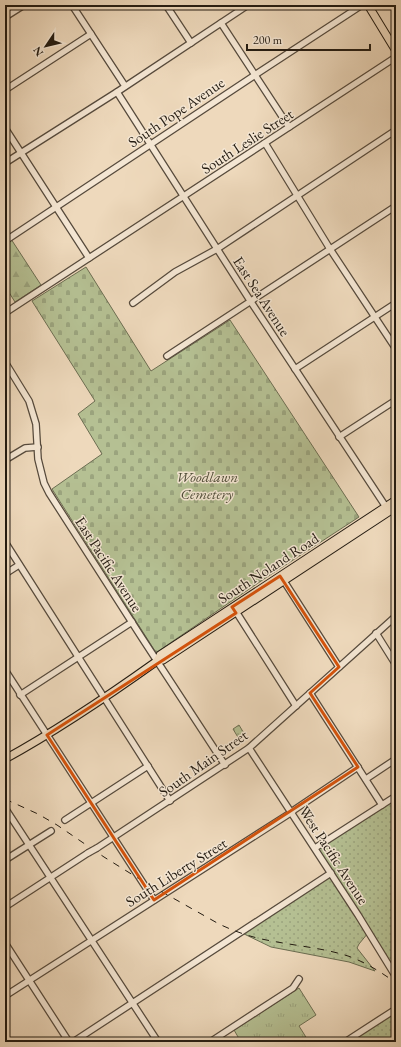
<svg xmlns="http://www.w3.org/2000/svg" width="401" height="1047" viewBox="0 0 401 1047" font-family="'EB Garamond',serif">
  <style>
    .grass { fill: url(#grass-tufts); stroke: #6c6e52 }
    .forest { fill: url(#forest-firs); stroke: #6c6e52 }
    .cemetery { fill: url(#cemetery-stones); stroke: #6c6e52 }
    .park { fill: url(#park-dots); stroke: #6c6e52 }
    .lines { fill: none; stroke-linecap: round; stroke-linejoin: round }
    .minor-casing { stroke: #564a3c; stroke-width: 8 }
    .major-casing { stroke: #231b11; stroke-width: 9 }
    .minor { stroke: #f4e6d3; stroke-width: 5.5 }
    .major { stroke: #eed9bc; stroke-width: 7 }
    .rail { stroke: #231b11; stroke-width: 1; stroke-dasharray: 7 7; stroke-linecap: butt }
    .minor-bridge-casing { stroke: #564a3c; stroke-width: 8; stroke-linecap: butt }
    .minor-bridge { stroke: #f4e6d3; stroke-width: 5.5 }
    .marked { fill: none; stroke: #d4530c; stroke-width: 3; stroke-linejoin: round }
    .labels { text-anchor: middle; dominant-baseline: central; stroke-width: 3; stroke-linejoin: round; paint-order: stroke }
    .street-label { font-size: 15px; fill: #231b11; stroke: #f4e6d3 }
    .park-label { font-size: 15px; font-style: italic; fill: #4f4d38; stroke: #f4e6d3 }
  </style>
  <defs>
    <pattern id="grass-tufts" width="24" height="20" patternUnits="userSpaceOnUse"><rect width="24" height="20" fill="#b5c093"/><path d="M3 7l-1-3M5 7V3M7 7l1-3M15 17l-1-3M17 17v-4M19 17l1-3" fill="none" stroke="#9ba47e"/></pattern>
    <pattern id="forest-firs" width="22" height="20" patternUnits="userSpaceOnUse"><rect width="22" height="20" fill="#b5c093"/><path d="M5 1l3.5 6h-7zM16 11l3.5 6h-7z" fill="#9ba47e"/></pattern>
    <pattern id="cemetery-stones" width="16" height="16" patternUnits="userSpaceOnUse"><rect width="16" height="16" fill="#b5c093"/><path d="M2 7V4a2 2 0 0 1 4 0v3zM10 15v-3a2 2 0 0 1 4 0v3z" fill="#9ba47e"/></pattern>
    <pattern id="park-dots" width="8" height="8" patternUnits="userSpaceOnUse"><rect width="8" height="8" fill="#b5c093"/><path d="M2 2h.1M6 6h.1" fill="none" stroke="#9ba47e" stroke-width="1.8" stroke-linecap="round"/></pattern>
  </defs>
  <rect width="100%" height="100%" fill="#eed9bc"/>
  <filter id="stains"><feTurbulence type="fractalNoise" baseFrequency=".005" numOctaves="4"/><feColorMatrix values="0 0 0 0 .2 0 0 0 0 .09 0 0 0 0 .02 0 0 0 .5 -.17"/></filter>
  <radialGradient id="worn" r=".72"><stop offset=".6" stop-color="#630" stop-opacity="0"/><stop offset="1" stop-color="#630" stop-opacity=".3"/></radialGradient>
  <polygon class="grass" points="299,988 316,1015 299,1026 309,1042 241,1042 234,1030"/>
  <polygon class="forest" points="11,239 41,285 15,302 5,286 5,243"/>
  <polygon class="cemetery" points="86,267 151,371 230,320 359,517 264,579 157,652 155,651 52,489 102,454 78,414 95,401 32,301"/>
  <g class="park">
    <polygon points="239,725 245,735 239,739 233,729"/>
    <polygon points="396,797 396,977 368,933 359,944 357,948 375,971 349,962 271,947 240,932 331,874 315,848"/>
    <polygon points="396,1009 396,1042 345,1042"/>
  </g>
  <g class="lines">
    <g class="minor-casing">
      <g id="minor">
        <polyline points="72,5 125,86"/>
        <polyline points="166,5 191,43"/>
        <polyline points="5,17 24,5"/>
        <polyline points="221,23 289,127"/>
        <polyline points="5,90 91,34"/>
        <polyline points="117,92 251,302 388,510"/>
        <polyline points="5,128 89,258"/>
        <polyline points="265,143 330,249 396,349"/>
        <polyline points="5,163 117,92 248,5"/>
        <polyline points="5,241 255,75 362,5"/>
        <polyline points="133,303 175,272 217,249 396,130"/>
        <polyline points="5,313 396,57"/>
        <polyline points="167,356 396,206"/>
        <polyline points="5,362 29,401 36,424 38,459 44,483 49,493 142,638 225,765"/>
        <polyline points="295,369 396,303"/>
        <polyline points="339,437 396,400"/>
        <polyline points="5,460 25,448 38,447"/>
        <polyline points="5,542 170,801"/>
        <polyline points="5,574 19,565"/>
        <polyline points="282,578 339,667"/>
        <polyline points="235,610 296,706"/>
        <polyline points="376,633 396,665"/>
        <polyline points="5,670 154,900"/>
        <polyline points="310,693 382,805"/>
        <polyline points="20,695 132,622"/>
        <polyline points="249,748 358,915 396,977"/>
        <polyline points="366,779 396,759"/>
        <polyline points="5,808 158,1042"/>
        <polyline points="65,820 148,766"/>
        <polyline points="97,848 249,748 396,616"/>
        <polyline points="315,848 396,796"/>
        <polyline points="5,860 51,831"/>
        <polyline points="5,907 88,853"/>
        <polyline points="5,943 69,1042"/>
        <polyline points="5,996 292,812 294,810 358,767"/>
        <polyline points="73,1042 331,873"/>
        <polyline points="210,1042 293,988 299,979"/>
        <polyline points="345,1042 396,1009"/>
      </g>
    </g>
    <g class="major-casing">
      <g id="major">
        <polyline points="368,5 396,51"/>
        <polyline points="157,661 160,655 396,500"/>
        <path d="M5,759c53,-29 103,-63 152,-98l6,-1 233,-153"/>
      </g>
    </g>
    <use href="#minor" class="minor"/>
    <use href="#major" class="major"/>
    <path class="rail" d="M5,799l33,15 19,11 47,32 37,23 78,44c17,8 34,14 53,17 25,5 51,7 76,15 17,6 33,16 48,27"/>
    <g class="minor-bridge-casing">
      <polyline id="minor-bridge" points="88,853 97,848"/>
    </g>
    <use href="#minor-bridge" class="minor-bridge"/>
  </g>
  <path class="marked" d="M280,576l59,91 -29,26 48,74 -204,133 -107,-165 189,-122 -4,-6z"/>
  <g class="labels">
    <g class="street-label">
      <text transform="translate(176 112) rotate(-34)">South Pope Avenue</text>
      <text transform="translate(247 141) rotate(-33)">South Leslie Street</text>
      <text transform="translate(262 296) rotate(57)">East Sea Avenue</text>
      <text transform="translate(109 564) rotate(57)">East Pacific Avenue</text>
      <text transform="translate(268 568) rotate(-33)">South Noland Road</text>
      <text transform="translate(203 763) rotate(-35)">South Main Street</text>
      <text transform="translate(334 855) rotate(57)">West Pacific Avenue</text>
      <text transform="translate(176 872) rotate(-32)">South Liberty Street</text>
    </g>
    <g class="park-label">
      <text x="207" y="476">Woodlawn<tspan x="207" dy="17">Cemetery</tspan></text>
    </g>
  </g>
  <rect width="401" height="1047" fill="none" stroke="#eed9bc" stroke-width="20"/>
  <rect x="6" y="6" width="389" height="1035" fill="none" stroke="#231b11" stroke-width="2"/>
  <rect x="10" y="10" width="381" height="1027" fill="none" stroke="#231b11"/>
  <g transform="translate(46 46) rotate(235)" stroke="#f4e6d3" stroke-width="3" paint-order="stroke">
  <path d="M0-3L7 15L0 10L-7 15Z" fill="#231b11"/>
  <text y="-6" font-size="11" font-weight="bold" text-anchor="middle" fill="#231b11">N</text>
  </g>
  <path d="M247 44v6h123v-6" fill="none" stroke="#231b11" stroke-width="2"/>
  <text x="253" y="44" font-size="12" fill="#231b11" stroke="#f4e6d3" stroke-width="3" paint-order="stroke">200 m</text>
  <rect width="100%" height="100%" filter="url(#stains)"/>
  <rect width="100%" height="100%" fill="url(#worn)"/>
</svg>
